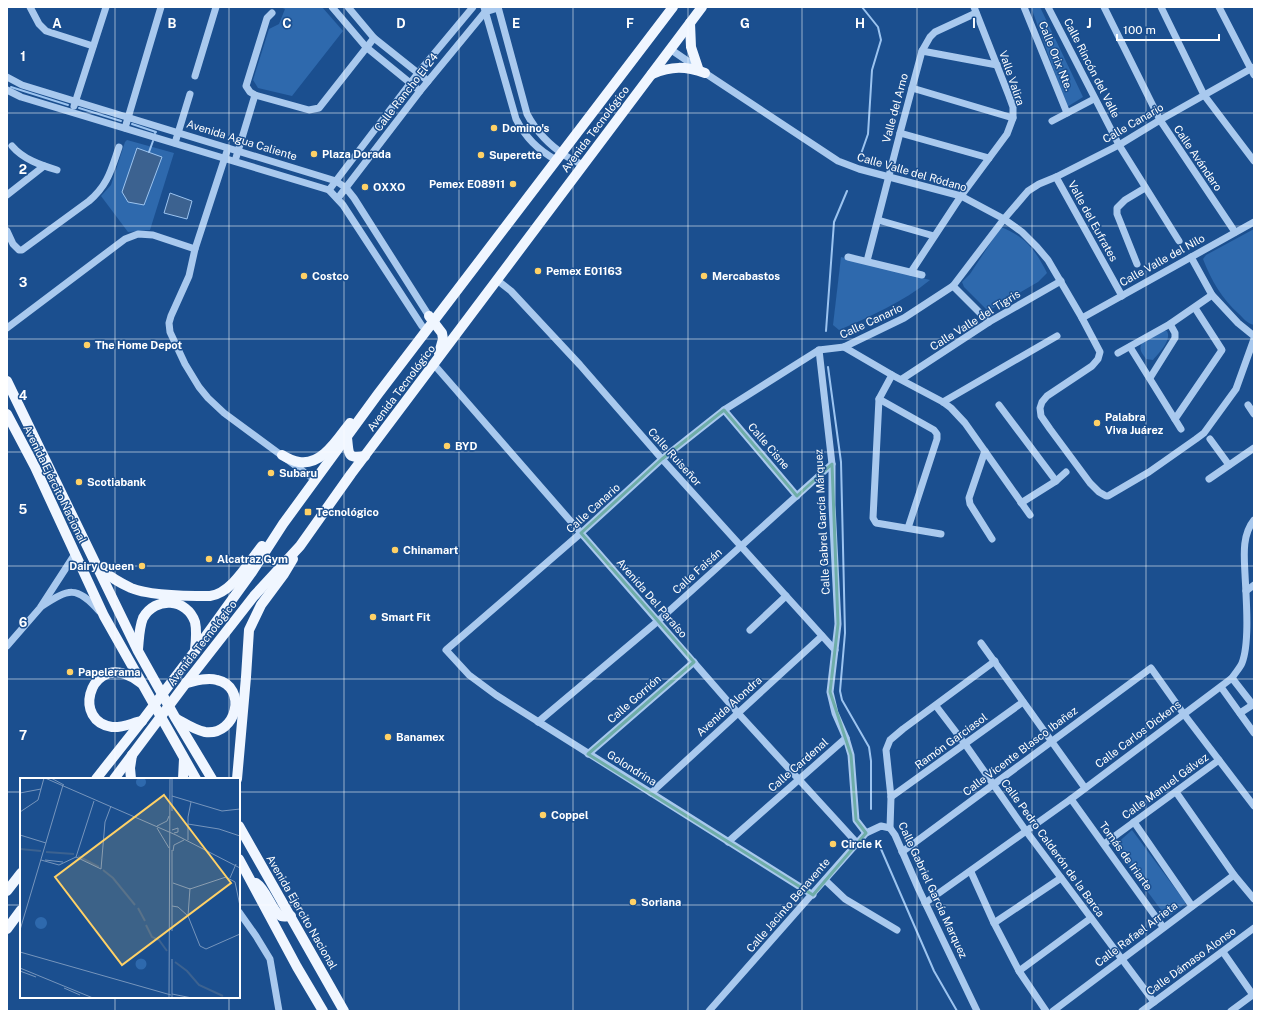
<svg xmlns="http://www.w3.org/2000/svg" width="1261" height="1018" viewBox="0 0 1261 1018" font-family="'Public Sans',sans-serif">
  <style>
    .green { fill: #2e69ad }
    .water { fill: #3c6290; stroke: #9cc4f0 }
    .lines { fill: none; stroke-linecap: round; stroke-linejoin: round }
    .stream { stroke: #9cc4f0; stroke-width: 2 }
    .minor { stroke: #a9c9ee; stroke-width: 7 }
    .major { stroke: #f0f6ff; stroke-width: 10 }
    .major-bridge { stroke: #f0f6ff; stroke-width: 10 }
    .marked { fill: none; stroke: #6fada8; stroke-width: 3; stroke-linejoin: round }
    .grid { fill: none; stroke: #fff; stroke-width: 1; stroke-opacity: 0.55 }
    .poi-dot { fill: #ffd166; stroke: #1b4f8f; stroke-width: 1.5 }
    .labels { text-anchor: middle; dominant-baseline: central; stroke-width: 3; stroke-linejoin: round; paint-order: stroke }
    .street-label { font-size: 11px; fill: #fff; stroke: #1b4f8f }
    .poi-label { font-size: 11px; font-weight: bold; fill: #fff; stroke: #1b4f8f; text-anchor: start }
    .inset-river { fill: none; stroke: #3c6290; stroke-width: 2 }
    .inset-road { fill: none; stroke: #7695bc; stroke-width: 1 }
    .view { fill: #ffd166; fill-opacity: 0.15; stroke: #ffd166; stroke-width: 2 }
    .inset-edge { fill: none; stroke: #fff; stroke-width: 2 }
    .grid-label { font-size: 13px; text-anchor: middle; font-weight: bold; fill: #fff; stroke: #1b4f8f; stroke-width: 3; stroke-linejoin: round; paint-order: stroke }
  </style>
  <rect width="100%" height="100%" fill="#1b4f8f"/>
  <g class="green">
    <polygon points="280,7 322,7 343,31 292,96 258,88 253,80 269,29 279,24 285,9"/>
    <polygon points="1031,7 1040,7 1083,97 1067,107"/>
    <polygon points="127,140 174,153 150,230 128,232 101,196 111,185 125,142"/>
    <path d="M1001,227c25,10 35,24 46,46l-9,9 -50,29 -24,-24 -2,-5 8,-8z"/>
    <path d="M1254,229v96c-7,-2 -10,-6 -15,-11 -17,-15 -28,-34 -36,-55l3,-4z"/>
    <path d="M841,257l89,23c-27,22 -59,36 -91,50l-6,-5z"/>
    <path d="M1164,331h3c5,9 -8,22 -14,29l-7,-1c-4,-6 -8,-10 -4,-16z"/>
    <polygon points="1132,830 1186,903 1167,918 1114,846"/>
  </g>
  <g class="water">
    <polygon points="137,148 162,157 144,205 128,202 122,192"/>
    <polygon points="170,193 192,201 187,219 164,213"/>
  </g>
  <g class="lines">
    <g class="stream">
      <polyline points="11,87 68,105"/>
      <polyline points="79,108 121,121"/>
      <polyline points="132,124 156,132 155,133"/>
      <polyline points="149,152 153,141"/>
      <polyline points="861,154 868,134 872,70 881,40 878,27 862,7"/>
      <polyline points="826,331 834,222 847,191"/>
      <polyline points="828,367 841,462 845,633 840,691 842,700 869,747 871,761 871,809"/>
      <polyline points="881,849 934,971 957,1011"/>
    </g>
    <g class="minor">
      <polyline points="30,7 39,24 46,31 93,46"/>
      <polyline points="332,7 366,47 420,91"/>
      <polyline points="348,7 374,38 428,81"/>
      <path d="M484,7l32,112c10,19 21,30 40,41"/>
      <path d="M498,7l29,107c9,17 22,31 39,42 5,3 11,6 17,9"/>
      <polyline points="1024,7 1067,113"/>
      <polyline points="1048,7 1119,145 1179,241"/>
      <polyline points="1104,7 1160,120 1235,232"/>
      <polyline points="1161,7 1204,95 1254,161"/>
      <polyline points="1219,7 1254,75"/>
      <polyline points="272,13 267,18 246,86 250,92 255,95 309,110 319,108 374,38"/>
      <polyline points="670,49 705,73 838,161 859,169 961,196 1004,219 1022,232 1037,247 1048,260 1082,318 1100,352 1098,359 1092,366 1047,396 1042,402 1040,408 1041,416 1050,429 1090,483 1099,492 1106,496 1108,496 1149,472 1196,439 1204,433 1236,389 1254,339"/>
      <polyline points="922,51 997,65"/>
      <polyline points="195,76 216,7"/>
      <polyline points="7,77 22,85 336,181 346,188 354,198 429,316"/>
      <polyline points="912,88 1013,118"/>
      <polyline points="7,90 21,97 329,190 343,205 422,326 426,330"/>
      <polyline points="74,106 106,7"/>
      <polyline points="1052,121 1094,99"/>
      <polyline points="125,128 161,7"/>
      <polyline points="900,133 989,158"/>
      <polyline points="175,143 190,94"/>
      <path d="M12,146c11,13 28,19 45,24"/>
      <polyline points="228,148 195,249 189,276 171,316 169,323 170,332 185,364 199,387 208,398 224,413 315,480"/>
      <polyline points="235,161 255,95"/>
      <polyline points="1056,177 1122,296"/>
      <polyline points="329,190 418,73 473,7"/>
      <polyline points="7,195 44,166"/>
      <polyline points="338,198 420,91 485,12 498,8"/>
      <polyline points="878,220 934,236"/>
      <path d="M7,231l6,13 6,6h3l67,-49c19,-16 22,-31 30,-54"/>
      <polyline points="848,257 922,275"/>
      <polyline points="1191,257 1212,295 1238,323 1254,336"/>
      <polyline points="867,261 900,133 922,51 930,37 935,32 976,13"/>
      <polyline points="1137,264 1117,214 1117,208 1125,200 1145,188"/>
      <polyline points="911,272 961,196 1007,134 1013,118 1013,107 1009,96 974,7"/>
      <polyline points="497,280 511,291 580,365 662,459 835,650"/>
      <polyline points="953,286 989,322"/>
      <polyline points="1082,318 1254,222"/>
      <polyline points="7,328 125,239 138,234 153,235 195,249"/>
      <polyline points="844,347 892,375 943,402 951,408 965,423 1030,515"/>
      <polyline points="1130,347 1181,429"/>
      <polyline points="819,350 832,464 832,505 838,624 830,692 835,713 846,738 851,755 856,820 866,833"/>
      <polyline points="1118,353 1170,324 1212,295"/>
      <polyline points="432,366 437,368 738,713 857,843"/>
      <polyline points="892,375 879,399 873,518 876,523 941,534"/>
      <polyline points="1150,378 1175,338 1175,333 1170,324"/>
      <polyline points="902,379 989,322 1061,281"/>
      <polyline points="879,399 934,430 937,434 937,439 908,528"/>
      <polyline points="943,402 1057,336"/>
      <polyline points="999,405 1056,481"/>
      <polyline points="1248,405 1254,414"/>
      <polyline points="724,410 797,496"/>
      <polyline points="1175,419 1222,350 1195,308"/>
      <polyline points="1210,439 1229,465"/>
      <polyline points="985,451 969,498 970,504 992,539"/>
      <polyline points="1209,479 1254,448"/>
      <polyline points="1021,503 1056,481 1066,472"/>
      <polyline points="1246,591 1254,585"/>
      <path d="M42,606c27,-17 34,-21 57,5"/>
      <polyline points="750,630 786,596"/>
      <polyline points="981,643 1085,788"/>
      <polyline points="7,646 40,608 75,554"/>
      <polyline points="1232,678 1253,705"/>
      <polyline points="1221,687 1254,733"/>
      <polyline points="936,706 965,744 1026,831 1154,1002"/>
      <polyline points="1240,713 1254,704"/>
      <polyline points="538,722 658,621 832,464"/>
      <polyline points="588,754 694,662"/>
      <polyline points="1176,792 1234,875 1254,899"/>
      <polyline points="651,793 822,636"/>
      <polyline points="891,797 1023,702"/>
      <polyline points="1071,799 1163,927"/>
      <polyline points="1134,822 1192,906"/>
      <polyline points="728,842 846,738"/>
      <polyline points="1104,844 1219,760"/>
      <polyline points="902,852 1151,668 1183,713 1254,806"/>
      <polyline points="971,872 994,923 1019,971 1046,1011"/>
      <polyline points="825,880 845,899 897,930"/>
      <polyline points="813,895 496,695 469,675 446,650 581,533 662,459 724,410 819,350 844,347 904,318 953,286 1004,219 1028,191 1039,184 1056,177 1119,145 1160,120 1254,67"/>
      <path d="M925,903l146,-104 161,-121c3,-5 8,-10 10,-15 8,-20 4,-67 3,-89 -1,-19 -3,-39 9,-54"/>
      <polyline points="239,912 256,936 270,959 279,1011"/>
      <polyline points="994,923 1061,878"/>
      <polyline points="1223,952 1253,995"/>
      <polyline points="1019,971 1091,918"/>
      <polyline points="709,1011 866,833 881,826 890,828"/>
      <polyline points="977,1011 919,890 895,835 890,828 891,797 886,750 890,740 903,729 995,661"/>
      <polyline points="1053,1011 1234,875"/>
      <polyline points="1142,1011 1254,928"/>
      <polyline points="1231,1011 1254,994"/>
    </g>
    <g class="major">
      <polyline points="690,23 691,47 698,68"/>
      <path d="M652,74c20,-8 33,-8 53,-1"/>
      <polyline points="429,316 442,333 443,339 439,353"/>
      <polyline points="7,381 138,651 176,719 212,779"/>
      <polyline points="7,414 35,467 104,616 196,779"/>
      <path d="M347,438c2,14 -1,22 18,18"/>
      <path d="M282,455c5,3 11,6 17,7 23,4 39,-24 51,-39"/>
      <path d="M99,568c10,8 21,15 32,20 19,8 58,8 79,8 22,-3 38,-33 52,-50"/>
      <path d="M138,649c1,-10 1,-21 5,-31 12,-22 44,-20 52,4 2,9 1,19 0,28"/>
      <polyline points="195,651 252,572 283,524 378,394 673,7"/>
      <path d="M141,683c-5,-4 -10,-7 -16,-9 -36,-12 -52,47 -13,53 10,1 20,-4 30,-6"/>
      <polyline points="186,683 254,596 300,546 351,474 702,7"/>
      <path d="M177,719c9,5 18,11 28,13 32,4 43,-45 12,-52 -10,-3 -21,1 -31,3"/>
      <polyline points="96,779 142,721"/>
      <polyline points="114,779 132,755"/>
      <polyline points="131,779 130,768 132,755"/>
      <polyline points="183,779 184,759"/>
      <polyline points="237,779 246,677 249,630 261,605 284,574 293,559"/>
      <polyline points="239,826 344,1011"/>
      <polyline points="239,859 297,967 323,1011"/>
      <path d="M256,883c11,7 16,29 25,33 3,1 6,0 10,0"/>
      <polyline points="7,891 21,873"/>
      <polyline points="7,929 21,910"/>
    </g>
    <g class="major-bridge">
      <polyline points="142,721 195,651"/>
      <polyline points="132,755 186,683"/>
    </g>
  </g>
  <path class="marked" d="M724,410l73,86 35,-32 6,160 -8,68 21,63 5,65 10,13 -53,62 -225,-141 106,-92 -113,-129 81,-74z"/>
  <path class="grid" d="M115,7v772M229,7v772M344,7v1004M459,7v1004M573,7v1004M688,7v1004M802,7v1004M917,7v1004M1032,7v1004M1146,7v1004M7,113h1247M7,226h1247M7,339h1247M7,452h1247M7,566h1247M7,679h1247M7,792h14M239,792h1015M7,905h14M239,905h1015M115,997v14M229,997v14"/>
  <g class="poi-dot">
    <circle cx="494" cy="128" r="4"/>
    <circle cx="314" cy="154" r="4"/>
    <circle cx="481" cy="155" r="4"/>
    <circle cx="513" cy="184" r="4"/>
    <circle cx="365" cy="187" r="4"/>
    <circle cx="538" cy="271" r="4"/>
    <circle cx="304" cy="276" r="4"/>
    <circle cx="704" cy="276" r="4"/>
    <circle cx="87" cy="345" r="4"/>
    <circle cx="1097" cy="423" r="4"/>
    <circle cx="447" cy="446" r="4"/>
    <circle cx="271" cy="473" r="4"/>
    <circle cx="79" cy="482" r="4"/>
    <rect x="304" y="508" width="8" height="8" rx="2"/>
    <circle cx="395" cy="550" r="4"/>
    <circle cx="209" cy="559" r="4"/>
    <circle cx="142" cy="566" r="4"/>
    <circle cx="373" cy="617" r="4"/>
    <circle cx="70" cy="672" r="4"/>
    <circle cx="388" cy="737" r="4"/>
    <circle cx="543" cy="815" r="4"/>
    <circle cx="833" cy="844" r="4"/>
    <circle cx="633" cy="902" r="4"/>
  </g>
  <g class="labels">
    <g class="street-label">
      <text transform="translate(1056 56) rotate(68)">Calle Orix Nte.</text>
      <text transform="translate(1092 68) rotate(63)">Calle Rincón del Valle</text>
      <text transform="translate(1012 78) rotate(71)">Valle Valira</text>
      <text transform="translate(406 92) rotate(-52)">Calle Rancho El 24</text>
      <text transform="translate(895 108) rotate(-75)">Valle del Arno</text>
      <text transform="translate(1133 123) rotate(-30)">Calle Canario</text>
      <text transform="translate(595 129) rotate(-53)">Avenida Tecnológico</text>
      <text transform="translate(242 140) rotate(17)">Avenida Agua Caliente</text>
      <text transform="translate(1198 158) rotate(56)">Calle Avándaro</text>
      <text transform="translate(912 172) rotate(16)">Calle Valle del Ródano</text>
      <text transform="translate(1093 221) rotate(61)">Valle del Eufrates</text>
      <text transform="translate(1162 260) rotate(-29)">Calle Valle del Nilo</text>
      <text transform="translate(975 320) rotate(-32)">Calle Valle del Tigris</text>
      <text transform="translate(871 321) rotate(-25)">Calle Canario</text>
      <text transform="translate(401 388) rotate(-53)">Avenida Tecnológico</text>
      <text transform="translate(769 446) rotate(49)">Calle Cisne</text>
      <text transform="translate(675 457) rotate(48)">Calle Ruiseñor</text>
      <text transform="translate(55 484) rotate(64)">Avenida Ejército Nacional</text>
      <text transform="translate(593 508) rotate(-42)">Calle Canario</text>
      <text transform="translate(822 522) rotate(-93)">Calle Gabrel García Márquez</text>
      <text transform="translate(697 571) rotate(-42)">Calle Faisán</text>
      <text transform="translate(652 598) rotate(49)">Avenida Del Paraíso</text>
      <text transform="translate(202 643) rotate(-52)">Avenida Tecnológico</text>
      <text transform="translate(634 699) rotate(-41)">Calle Gorrión</text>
      <text transform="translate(729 706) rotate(-42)">Avenida Alondra</text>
      <text transform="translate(1138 734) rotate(-37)">Calle Carlos Dickens</text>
      <text transform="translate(951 741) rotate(-36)">Ramón Garciasol</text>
      <text transform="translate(1020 751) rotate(-37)">Calle Vicente Blasco Ibañez</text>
      <text transform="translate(798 765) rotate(-41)">Calle Cardenal</text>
      <text transform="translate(632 768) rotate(32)">Golondrina</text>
      <text transform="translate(1165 786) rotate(-36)">Calle Manuel Gálvez</text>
      <text transform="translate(1053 848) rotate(54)">Calle Pedro Calderón de la Barca</text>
      <text transform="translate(1126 856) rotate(54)">Tomás de Iriarte</text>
      <text transform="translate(933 890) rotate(65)">Calle Gabriel García Marquez</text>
      <text transform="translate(788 905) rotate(-49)">Calle Jacinto Benavente</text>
      <text transform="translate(302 912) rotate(60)">Avenida Ejercito Nacional</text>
      <text transform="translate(1136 934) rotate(-37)">Calle Rafael Arrieta</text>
      <text transform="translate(1191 961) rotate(-36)">Calle Dámaso Alonso</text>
    </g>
    <g class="poi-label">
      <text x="502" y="128">Domino's</text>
      <text x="322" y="154">Plaza Dorada</text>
      <text x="489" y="155">Superette</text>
      <text x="505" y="184" text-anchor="end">Pemex E08911</text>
      <text x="373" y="187">OXXO</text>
      <text x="546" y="271">Pemex E01163</text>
      <text x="312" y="276">Costco</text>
      <text x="712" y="276">Mercabastos</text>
      <text x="95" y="345">The Home Depot</text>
      <text x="1105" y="417">Palabra<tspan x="1105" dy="13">Viva Juárez</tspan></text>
      <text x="455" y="446">BYD</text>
      <text x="279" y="473">Subaru</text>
      <text x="87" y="482">Scotiabank</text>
      <text x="316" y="512">Tecnológico</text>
      <text x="403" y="550">Chinamart</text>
      <text x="217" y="559">Alcatraz Gym</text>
      <text x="134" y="566" text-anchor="end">Dairy Queen</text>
      <text x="381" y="617">Smart Fit</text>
      <text x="78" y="672">Papelerama</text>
      <text x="396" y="737">Banamex</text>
      <text x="551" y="815">Coppel</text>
      <text x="841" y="844">Circle K</text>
      <text x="641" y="902">Soriana</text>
    </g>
  </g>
  <g transform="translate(20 778)">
    <rect width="220" height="220" fill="#1b4f8f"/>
    <path d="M116 4a5 5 0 1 1 10 0a5 5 0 1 1-10 0ZM15 145a6 6 0 1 1 12 0a6 6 0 1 1-12 0ZM115.5 186a5.5 5.5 0 1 1 11 0a5.5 5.5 0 1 1-11 0Z" fill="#2e69ad"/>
    <path class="inset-river" d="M0,71l21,2M26,74l28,2M58,78l21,11M83,92l10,8 22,27M118,130l7,13M126,147l6,12 7,3 8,11M155,184l12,9 12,14 24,11"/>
    <path class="inset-road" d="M25,0l131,57 64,33M31,0l13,7M0,15l21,-4M152,18l50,15 18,-2M152,33v-33M0,34l18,-12 6,-22M168,46l31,5 21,7M137,48l10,-5 2,-5M137,50l12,20M152,52l6,-2v4l-4,1M0,57l26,8M168,62v-23l3,-15M152,72v81M153,73l1,-6 10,-5M56,79l18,-56M21,82l18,5 17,-8 25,12 4,-47 6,-16M25,82l18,2M210,100l6,-14M153,105l17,6 36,-12 9,5 5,24M152,128l6,1 10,9 12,30 6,3 34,-15M168,138l2,-28M0,152l43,-145M0,174l151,43M152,181v39M0,190l73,30M0,193l16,6M44,210l16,7M152,216l20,4M149,220l1,-220"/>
    <path class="view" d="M144,17l67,88 -109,82 -67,-88z"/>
    <rect width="220" height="220" class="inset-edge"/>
  </g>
  <g class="grid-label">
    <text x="57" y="28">A</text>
    <text x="172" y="28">B</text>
    <text x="287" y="28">C</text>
    <text x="401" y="28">D</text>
    <text x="516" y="28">E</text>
    <text x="630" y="28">F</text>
    <text x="745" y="28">G</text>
    <text x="860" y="28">H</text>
    <text x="974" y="28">I</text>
    <text x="1089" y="28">J</text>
    <text x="23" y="61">1</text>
    <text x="23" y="174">2</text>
    <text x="23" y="287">3</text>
    <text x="23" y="400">4</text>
    <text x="23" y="514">5</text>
    <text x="23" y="627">6</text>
    <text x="23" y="740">7</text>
  </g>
  <rect width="1261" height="1018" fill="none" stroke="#ffffff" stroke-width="16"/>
  <path d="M1117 34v6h102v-6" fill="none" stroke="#ffffff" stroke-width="2"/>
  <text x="1123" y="34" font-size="12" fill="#ffffff" stroke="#1b4f8f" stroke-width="3" paint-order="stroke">100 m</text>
</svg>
